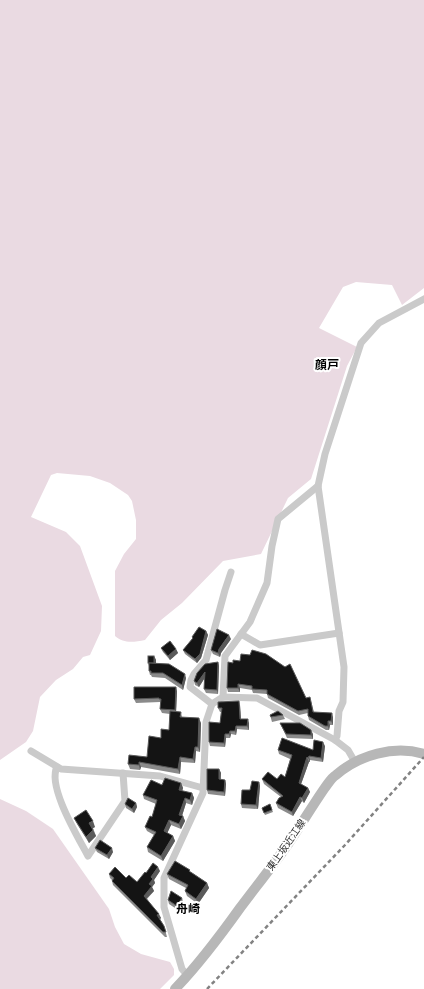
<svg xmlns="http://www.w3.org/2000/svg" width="424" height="989" viewBox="0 0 424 989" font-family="Poppins,'Noto Sans JP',sans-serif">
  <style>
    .green { fill: #eadae2 }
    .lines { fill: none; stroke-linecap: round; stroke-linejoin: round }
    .street { stroke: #cacaca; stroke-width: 7 }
    .secondary { stroke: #b7b7b7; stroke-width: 10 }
    .rail { stroke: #828282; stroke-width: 2.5; stroke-dasharray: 4 3; stroke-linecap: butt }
    .wall { fill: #8a8a8a }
    .shaded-wall { fill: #5a5a5a }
    .building { fill: #141414; stroke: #5a5a5a }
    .labels { text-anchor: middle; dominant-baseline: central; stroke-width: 4; stroke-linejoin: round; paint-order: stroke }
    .street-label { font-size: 10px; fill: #2d2d2d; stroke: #fff }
    .quarter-label { font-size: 12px; font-weight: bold; fill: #000; stroke: #fff }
  </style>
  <rect width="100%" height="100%" fill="#fff"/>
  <g class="green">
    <path d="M0,0h424v288l-22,17 -10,-20 -36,-3 -13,5 -24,41 38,19 -10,19 -36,113 -23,19 -27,56 -38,7 -41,42 -21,17 -16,20c-11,2 -21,4 -30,-4v-65l9,-17 12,-15v-19l-4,-19 -4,-6 -18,-12 -20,-7 -33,-3 -6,2 -20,42 35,15 14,14 22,60 -1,25 -11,24 -7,2 -10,12 -17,11 -16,17 -7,34 -7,11 -26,18z"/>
    <polygon points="0,799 26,811 53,829 109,909 115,927 124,944 141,954 170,962 174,969 174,975 160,989 0,989"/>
  </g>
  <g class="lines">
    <g class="street">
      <polyline points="241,634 260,645 339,633"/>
      <polyline points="223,697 225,656 250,622 267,583 272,546 278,519 318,486"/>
      <polyline points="212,704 190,687 191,680 194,674 206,660 225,590 231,572"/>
      <polyline points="335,740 337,736 339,711 343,702 344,667 318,486 325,454 361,343 379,323 424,299"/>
      <polyline points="31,751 61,769 160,776 203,788"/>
      <path d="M57,767c-10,19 21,70 31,89l37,-55 -2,-28"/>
      <polyline points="188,976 182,969 164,907 164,878 203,793 206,722 212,704 223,697 257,698 335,740 348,750 355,762"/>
    </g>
    <path class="secondary" d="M175,989c24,-25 45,-53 65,-81 15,-20 31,-40 46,-61 13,-19 25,-39 38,-58 4,-5 7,-11 12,-14 23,-20 58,-30 88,-21"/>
    <polyline class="rail" points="207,989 345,845 424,757"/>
  </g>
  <g class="wall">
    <polygon points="206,631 208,635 201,658 197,663 185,654 183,650 192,639 192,637"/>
    <polygon points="231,639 221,653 220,657 213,654 211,650"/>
    <polygon points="161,648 176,649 178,653 170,660 163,652"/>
    <polygon points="154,656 156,660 156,663 186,678 183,690 165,678 152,677 151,675 150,675 149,671 149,666 148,663"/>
    <polygon points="218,662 219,666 218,694 206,693 204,689 204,679 199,687 195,685 194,681"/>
    <polygon points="228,662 311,701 314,712 333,717 333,725 330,725 329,730 326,730 309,720 308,716 308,713 299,715 268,698 267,694 253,693 252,690 240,688 240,692 228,692 227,688"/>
    <polygon points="177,691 176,712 181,712 182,717 201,723 200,752 196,751 195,763 181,762 180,774 141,767 140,770 130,769 128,764 147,757 161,738 169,730 170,714 162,713 160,709 160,702 136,703 134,699"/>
    <polygon points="240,705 241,719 249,723 249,730 237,729 236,735 231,734 230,738 226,738 225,747 210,746 209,742 220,723 221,712 220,712 218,708"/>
    <polygon points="270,715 283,715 285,719 272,722"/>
    <polygon points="280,723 313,734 313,739 287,738"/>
    <polygon points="325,746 323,762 310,760 310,762 309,762 301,784 308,788 310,792 304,803 302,801 293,816 278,808 276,803 281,797 264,784 262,779 277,779 285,777 290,759 279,754 278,750 313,750"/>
    <polygon points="219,769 221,773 221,780 225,780 226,784 225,796 208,794 207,790"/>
    <polygon points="259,782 260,786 258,809 242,808 241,804 250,790"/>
    <polygon points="181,783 183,788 182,791 192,793 194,798 192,805 186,803 182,816 183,816 185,821 181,829 171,825 167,833 173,836 175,841 163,861 148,852 147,847 154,835 147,831 145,827 152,817 156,804 144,799 143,795 162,785"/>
    <polygon points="136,803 137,807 134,813 126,808 125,804"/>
    <polygon points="270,804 273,812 265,815 262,808"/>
    <polygon points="74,818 95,827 93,828 96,836 89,843 77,824"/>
    <polygon points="95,848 113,852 109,859 97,852"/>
    <polygon points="160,871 154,880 155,883 152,887 154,891 147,899 161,918 160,919 164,926 167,937 165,937 113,885 112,881 112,880 110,878 109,874 126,878 137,882 146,873"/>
    <polygon points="191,872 207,883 209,888 198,904 187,896 185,891 186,888 169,879 167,874"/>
    <polygon points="168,900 183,902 178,910 169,904"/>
  </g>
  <g class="shaded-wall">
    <polygon points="206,631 208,635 201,658 197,663 195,659"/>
    <polygon points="229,635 231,639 221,653 220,657 218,653 219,649"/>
    <polygon points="176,649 178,653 170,660 168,656"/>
    <polygon points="154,656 156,660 156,667 154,663"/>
    <polygon points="218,662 219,666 218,694 217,690"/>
    <polygon points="205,672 206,676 199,687 197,683"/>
    <polygon points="185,674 186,678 183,690 182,685"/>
    <polygon points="238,684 240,688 240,692 238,688"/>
    <polygon points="176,687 177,691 176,714 175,710"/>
    <polygon points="239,701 240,705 241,722 240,719"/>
    <polygon points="332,713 333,717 333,725 331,721"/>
    <polygon points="199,718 201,723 200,752 198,747"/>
    <polygon points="248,719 249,723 249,730 247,726"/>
    <polygon points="328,721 330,725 329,730 328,726"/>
    <polygon points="236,726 237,729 236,735 235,731"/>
    <polygon points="311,730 313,734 313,739 311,735"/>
    <polygon points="230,731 231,734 230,738 229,734"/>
    <polygon points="225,734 226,738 225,747 224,743"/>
    <polygon points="323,742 325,746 323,762 321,758"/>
    <polygon points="195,747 196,751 195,763 193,759"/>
    <polygon points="309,756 310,760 310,762 308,758"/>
    <polygon points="180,757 181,762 180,774 178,769"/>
    <polygon points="307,757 309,762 300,787 299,783"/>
    <polygon points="139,762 141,767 140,770 139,765"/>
    <polygon points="219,769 221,773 220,784 219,779"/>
    <polygon points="225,780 226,784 225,796 224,792"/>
    <polygon points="259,782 260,786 258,809 256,805"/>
    <polygon points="181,783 183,788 181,795 179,790"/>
    <polygon points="308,788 310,792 304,803 302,798"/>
    <polygon points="192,793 194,798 192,805 190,800"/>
    <polygon points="300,797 302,801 293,816 292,812"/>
    <polygon points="185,798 186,803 181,819 179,815"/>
    <polygon points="136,803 137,807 134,813 132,809"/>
    <polygon points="183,816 185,821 181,829 179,824"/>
    <polygon points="169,820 171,825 166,836 164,831"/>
    <polygon points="93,821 95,827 91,829 89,823"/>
    <polygon points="93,830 96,836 89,843 86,837"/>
    <polygon points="173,836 175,841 163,861 161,856"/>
    <polygon points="112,848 113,852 109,859 107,855"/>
    <polygon points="158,867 160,871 154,880 155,883 152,887 154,891 145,900 144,896 149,884 151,877"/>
    <polygon points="207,883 209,888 198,904 196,899"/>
    <polygon points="182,898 183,902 178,910 177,906"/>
    <polygon points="159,914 161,918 159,920 157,915"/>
  </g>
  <g class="building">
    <polygon points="199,627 206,631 200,654 195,659 183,650 193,638 192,637"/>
    <polygon points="217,629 229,635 219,649 218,653 211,650"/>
    <polygon points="170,641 176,649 168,656 161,648"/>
    <polygon points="252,650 266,654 285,667 290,664 306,698 310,697 313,712 332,713 331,721 328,721 328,726 325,726 308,716 308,709 298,711 267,694 267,690 252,689 252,686 238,684 238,688 227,688 228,662 233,663 233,660 240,661 241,654 250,655"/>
    <rect x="148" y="656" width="6" height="7"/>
    <polygon points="218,662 217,690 204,689 205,672 197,683 194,681 197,673 205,664"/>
    <polygon points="149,663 169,664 185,674 182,685 163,673 151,673 151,671 149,671"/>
    <polygon points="134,687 176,687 175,710 160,709 161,699 159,699 159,698 134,699"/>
    <polygon points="239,701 240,719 248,719 247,726 236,726 235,731 230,731 229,734 225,734 224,743 209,742 209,722 220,723 222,708 218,708 218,702"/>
    <polygon points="170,711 181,712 180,717 199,718 198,747 195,747 193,759 180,757 178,769 139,762 139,765 128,764 129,755 147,757 149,736 161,738 161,729 169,730"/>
    <polygon points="278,711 283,715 271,717 270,715"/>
    <polygon points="280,723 300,723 311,730 311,735 286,734"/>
    <polygon points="282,738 313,750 314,740 323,742 321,758 309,756 308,758 307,757 299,783 308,788 302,798 300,797 292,812 276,803 279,798 283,796 262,779 268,772 277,779 281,774 285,777 292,755 278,750"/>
    <polygon points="207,769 219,769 219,779 225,780 224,792 207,790"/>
    <polygon points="165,778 181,783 179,790 192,793 190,800 185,798 179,815 183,816 179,824 169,820 164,831 173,836 161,856 147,847 156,832 145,827 150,816 152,817 157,800 143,795 151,780 162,785"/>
    <polygon points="252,781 259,782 256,805 241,804 242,790 250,790"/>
    <polygon points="128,798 136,803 132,809 125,804"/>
    <polygon points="270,804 272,810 264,813 262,808"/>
    <polygon points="86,810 93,821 89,823 93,830 86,837 74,818"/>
    <polygon points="100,840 112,848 107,855 95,848"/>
    <polygon points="175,861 190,870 189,871 207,883 196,899 185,891 188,885 167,874"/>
    <polygon points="153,863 158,867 151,877 153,879 149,884 152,886 144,896 159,914 157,915 164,926 166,932 163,932 112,881 114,878 109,874 115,867 126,878 129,875 137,882 145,872 146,873"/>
    <polygon points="171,891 182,898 177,906 168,900"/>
  </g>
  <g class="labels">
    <g class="street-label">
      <text transform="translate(286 845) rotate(-55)">東上坂近江線</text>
    </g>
    <g class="quarter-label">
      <text x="327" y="364">顔戸</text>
      <text x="188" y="908">舟崎</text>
    </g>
  </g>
</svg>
